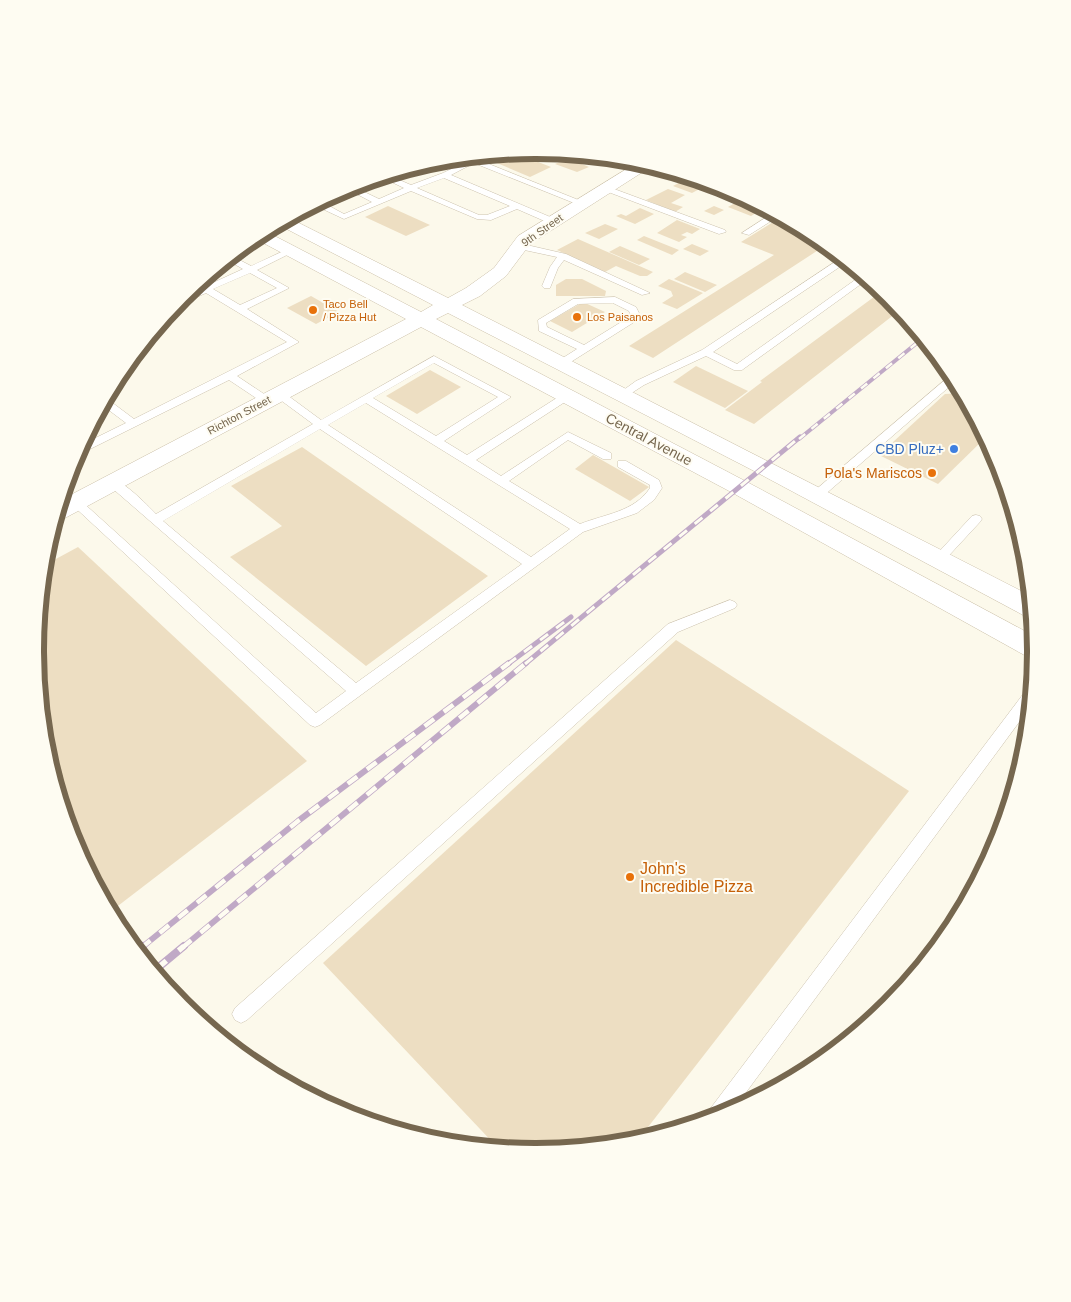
<svg xmlns="http://www.w3.org/2000/svg" width="1071" height="1302" viewBox="0 0 1071 1302" font-family="Arial,sans-serif">
  <style>
    .building { fill: #eddec2 }
    .lines { fill: none; stroke-linecap: round; stroke-linejoin: round }
    .lane-casing { stroke: #ccc2ae; stroke-width: 1 }
    .secondary-casing { stroke: #ccc1aa; stroke-width: 1 }
    .lane { fill: #fff; fill-rule: evenodd }
    .secondary { fill: #fff; fill-rule: evenodd }
    .rail-far3-casing { stroke: #c0a9c6; stroke-width: 4 }
    .rail-far2-casing { stroke: #c0a9c6; stroke-width: 5 }
    .rail-far1-casing { stroke: #c0a9c6; stroke-width: 6 }
    .rail-casing { stroke: #c0a9c6; stroke-width: 8 }
    .rail-far3 { stroke: #fefcf2; stroke-width: 2.5; stroke-dasharray: 8; stroke-linecap: butt }
    .rail-far2 { stroke: #fefcf2; stroke-width: 3; stroke-dasharray: 10; stroke-linecap: butt }
    .rail-far1 { stroke: #fefcf2; stroke-width: 4.5; stroke-dasharray: 12; stroke-linecap: butt }
    .rail { stroke: #fefcf2; stroke-width: 5.5; stroke-dasharray: 16; stroke-linecap: butt }
    .food-dot { fill: #e8710a; stroke: #fefcf2; stroke-width: 2 }
    .shop-dot { fill: #3f7fe0; stroke: #fefcf2; stroke-width: 2 }
    .labels { text-anchor: middle; dominant-baseline: central; stroke-width: 4; stroke-linejoin: round; paint-order: stroke }
    .far-street-label { font-size: 11px; fill: #76674f; stroke: #fefcf2 }
    .far-food-label { font-size: 11px; fill: #c56008; stroke: #fefcf2; text-anchor: start }
    .street-label { font-size: 14px; fill: #76674f; stroke: #fefcf2 }
    .shop-label { font-size: 14px; fill: #366cbe; stroke: #fefcf2; text-anchor: end }
    .food-label { font-size: 14px; fill: #c56008; stroke: #fefcf2; text-anchor: end }
    .near-food-label { font-size: 16px; fill: #c56008; stroke: #fefcf2; text-anchor: start }
    .rim { fill: none; stroke: #76674f; stroke-width: 6 }
  </style>
  <rect width="100%" height="100%" fill="#fcf9eb"/>
  <g class="building">
    <polygon points="506,153 515,153 551,167 530,177 490,160"/>
    <polygon points="568,158 589,167 577,172 555,164"/>
    <polygon points="438,160 448,163 421,175 407,169"/>
    <polygon points="686,179 705,186 692,193 673,186"/>
    <polygon points="717,185 732,191 727,194 711,189"/>
    <polygon points="668,189 685,195 671,203 683,207 675,212 646,200"/>
    <polygon points="744,198 764,208 751,216 728,207"/>
    <polygon points="388,206 430,225 406,236 365,217"/>
    <polygon points="714,206 724,210 714,215 704,211"/>
    <polygon points="640,208 654,214 635,224 616,216 621,214 626,216"/>
    <polygon points="781,217 814,235 826,245 653,358 629,346 774,255 741,242"/>
    <polygon points="677,220 700,229 692,234 687,232 681,235 687,237 679,242 657,233"/>
    <polygon points="605,224 618,229 599,239 585,233"/>
    <polygon points="644,236 679,250 672,255 637,240"/>
    <polygon points="578,239 653,272 647,276 640,276 616,266 605,272 557,250"/>
    <polygon points="692,244 709,251 700,256 683,249"/>
    <polygon points="620,246 650,259 639,265 609,252"/>
    <polygon points="685,272 717,285 705,292 674,279"/>
    <polygon points="566,279 582,279 606,291 605,296 556,296 556,285"/>
    <polygon points="669,279 703,293 677,309 662,303 673,296 671,291 658,286"/>
    <polygon points="882,291 900,310 754,424 725,410 762,382 760,381"/>
    <polygon points="311,296 339,312 316,324 287,308"/>
    <polygon points="583,302 605,312 572,332 550,321"/>
    <polygon points="696,366 748,391 725,408 673,382"/>
    <polygon points="430,370 461,387 417,414 386,396"/>
    <polygon points="963,393 986,437 938,484 879,455 945,394"/>
    <polygon points="302,447 488,576 366,666 230,557 282,526 231,486"/>
    <polygon points="593,455 649,487 630,501 575,469"/>
    <polygon points="78,547 307,761 110,912 73,842 45,748 35,651 43,566"/>
    <polygon points="676,640 909,791 638,1140 535,1151 498,1148 323,963"/>
  </g>
  <g class="lines">
    <g class="lane-casing">
      <g id="lane">
        <path d="M474,158l112,45 -7,2 -105,-42 -23,12 104,44v4h-6l-32,-14 -26,11 -14,-1 -66,-28 -67,28 -30,-14 6,-4 24,13 28,-12 -27,-14 7,-2 27,13 25,-11 -23,-11 7,-2 23,10 32,-12zM444,178l66,28 -23,9h-8l-62,-27z"/>
        <polygon points="606,186 725,230 726,232 719,234 603,190 603,186"/>
        <polygon points="773,213 779,216 749,235 742,233"/>
        <polygon points="518,243 566,254 650,293 642,295 564,260 558,268 550,288 544,288 542,286 550,267 557,257 515,248 515,244"/>
        <path d="M288,249l7,2 -38,19 32,18 -42,21 52,33 -62,34 33,22v4h-8l-33,-22 -147,73 -6,1 5,-9 45,-22 -24,-18 4,-7 28,21 153,-77 -81,-49 -25,11h-5l6,-7 61,-28 -16,-9 5,-4 19,10zM250,273l27,15 -37,17 -27,-16z"/>
        <polygon points="841,258 847,262 713,352 737,364 862,275 868,279 742,370 734,370 706,356 644,385 627,396 619,396 618,394 636,381 702,350"/>
        <path d="M615,297l21,10 5,10 -2,2 -73,46h-8v-4l19,-12 -38,-18 -1,-11 35,-21zM613,303l16,8 2,5 -47,29 -37,-18 -1,-4 32,-19z"/>
        <path d="M434,356l77,41 -67,44 23,14 96,-61h8v4l-95,62 25,16 67,-44 43,21v6h-8l-35,-19 -59,41 71,43c25,-10 54,-12 70,-36v-3l-32,-18v-6h8l33,19 3,8 -8,12 -17,13 -54,19 -263,193 -5,2 -5,-2 -241,-223 2,-3h8l237,214 30,-22 -241,-209 2,-3c13,-3 40,26 49,35l157,-90 -38,-28v-4h8l38,28zM434,363l64,34 -62,39 -63,-38zM366,403l204,126 -39,28 -203,-132zM320,429l202,135 -166,119 -193,-162z"/>
        <polygon points="952,374 956,381 821,498 813,498 811,495 813,492"/>
        <polygon points="976,515 980,516 982,519 980,522 943,562 935,562 933,559 935,556 972,516"/>
        <polygon points="730,600 735,602 737,605 735,608 678,632 247,1020 241,1023 235,1020 232,1014 235,1008 668,624"/>
        <polygon points="1032,687 1031,706 733,1110 708,1119 707,1116 710,1109 1027,689"/>
      </g>
    </g>
    <g class="secondary-casing">
      <polygon id="secondary" points="638,162 652,166 530,244 506,276 480,296 462,305 1031,596 1033,618 1023,615 756,472 448,313 436,319 747,482 1034,636 1035,659 1026,656 731,492 421,327 65,518 55,519 61,500 406,319 254,238 265,231 421,312 433,305 277,224 289,218 448,298 466,288 494,268 518,236"/>
    </g>
    <use href="#lane" class="lane"/>
    <use href="#secondary" class="secondary"/>
    <g class="rail-far3-casing">
      <polyline id="rail-far3" points="799,439 923,338"/>
    </g>
    <g class="rail-far2-casing">
      <g id="rail-far2">
        <polyline points="508,664 571,617"/>
        <polyline points="525,664 800,437"/>
      </g>
    </g>
    <g class="rail-far1-casing">
      <g id="rail-far1">
        <polyline points="141,948 298,821 509,663"/>
        <polyline points="182,948 526,663"/>
      </g>
    </g>
    <g class="rail-casing">
      <g id="rail">
        <polyline points="137,951 143,946"/>
        <polyline points="154,971 184,946"/>
      </g>
    </g>
    <use href="#rail-far3" class="rail-far3"/>
    <use href="#rail-far2" class="rail-far2"/>
    <use href="#rail-far1" class="rail-far1"/>
    <use href="#rail" class="rail"/>
  </g>
  <g class="food-dot">
    <circle cx="313" cy="310" r="5"/>
    <circle cx="577" cy="317" r="5"/>
    <circle cx="932" cy="473" r="5"/>
    <circle cx="630" cy="877" r="5"/>
  </g>
  <circle class="shop-dot" cx="954" cy="449" r="5"/>
  <g class="labels">
    <g class="far-street-label">
      <text transform="translate(542 230) rotate(-35)">9th Street</text>
      <text transform="translate(239 415) rotate(-28)">Richton Street</text>
    </g>
    <g class="far-food-label">
      <text x="323" y="304">Taco Bell<tspan x="323" dy="13">/ Pizza Hut</tspan></text>
      <text x="587" y="317">Los Paisanos</text>
    </g>
    <g class="street-label">
      <text transform="translate(649 439) rotate(28)">Central Avenue</text>
    </g>
    <g class="shop-label">
      <text x="944" y="449">CBD Pluz+</text>
    </g>
    <g class="food-label">
      <text x="922" y="473">Pola's Mariscos</text>
    </g>
    <g class="near-food-label">
      <text x="640" y="868">John's<tspan x="640" dy="18">Incredible Pizza</tspan></text>
    </g>
  </g>
  <path d="M0 0H1071V1302H0ZM535 159H536A491 491 0 0 1 1027 650V652A491 491 0 0 1 536 1143H535A491 491 0 0 1 44 652V650A491 491 0 0 1 535 159Z" fill="#fefcf2" fill-rule="evenodd"/>
  <path class="rim" d="M535 159H536A491 491 0 0 1 1027 650V652A491 491 0 0 1 536 1143H535A491 491 0 0 1 44 652V650A491 491 0 0 1 535 159Z"/>
</svg>
